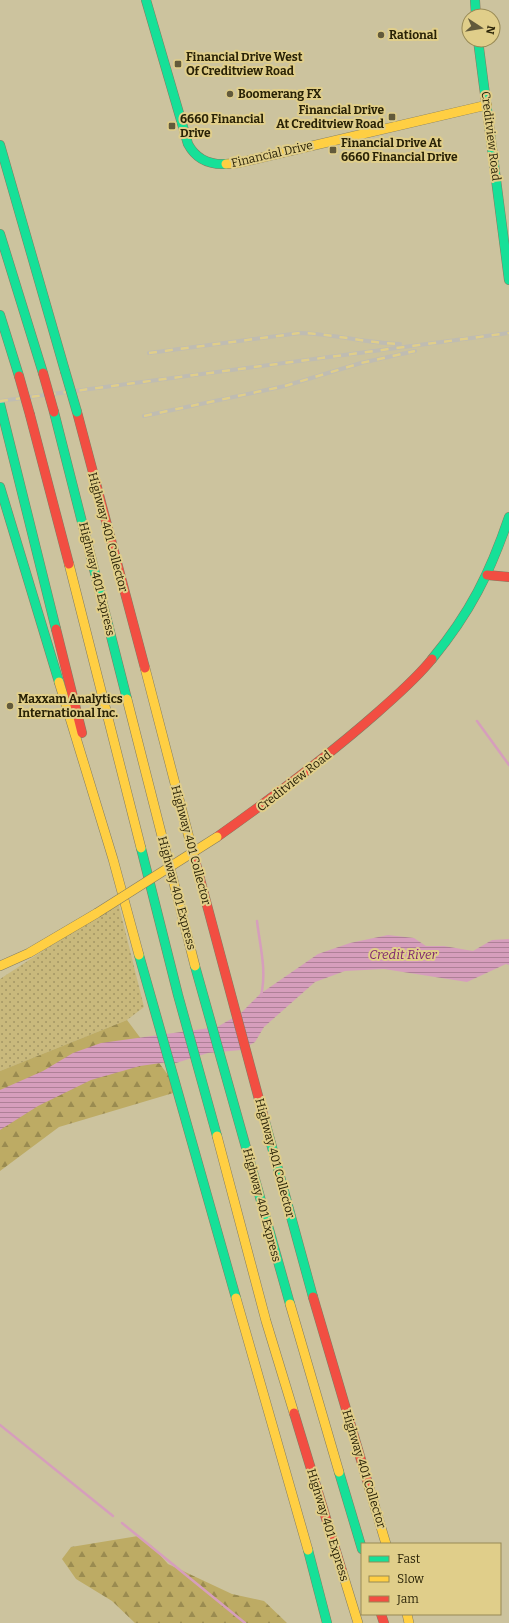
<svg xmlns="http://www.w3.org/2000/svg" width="509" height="1623" viewBox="0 0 509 1623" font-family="Bitter,serif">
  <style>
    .grass { fill: url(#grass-dots) }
    .forest { fill: url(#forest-firs) }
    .water { fill: url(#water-rules) }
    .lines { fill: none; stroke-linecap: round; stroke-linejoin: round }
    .stream { stroke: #d69ebc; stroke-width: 2.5 }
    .fast-casing { stroke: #827c61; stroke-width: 10 }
    .slow-casing { stroke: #827c61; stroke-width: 10 }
    .jam-casing { stroke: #827c61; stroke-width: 10 }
    .fast { stroke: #16e098; stroke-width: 9 }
    .slow { stroke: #ffcf43; stroke-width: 9 }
    .jam { stroke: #f24e42; stroke-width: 9 }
    .rail-casing { stroke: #bfbcb2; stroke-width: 4 }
    .rail { stroke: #e0ce8a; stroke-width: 2.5; stroke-dasharray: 8; stroke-linecap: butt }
    .fast-bridge-casing { stroke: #827c61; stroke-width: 10; stroke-linecap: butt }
    .slow-bridge-casing { stroke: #827c61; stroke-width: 10; stroke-linecap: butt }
    .jam-bridge-casing { stroke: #827c61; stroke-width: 10; stroke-linecap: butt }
    .fast-bridge { stroke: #16e098; stroke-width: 9 }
    .slow-bridge { stroke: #ffcf43; stroke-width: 9 }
    .jam-bridge { stroke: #f24e42; stroke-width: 9 }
    .poi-dot { fill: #625a3b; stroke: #e0ce8a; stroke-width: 1.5 }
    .labels { text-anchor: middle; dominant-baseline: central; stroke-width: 4; stroke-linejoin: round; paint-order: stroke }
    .poi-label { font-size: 12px; font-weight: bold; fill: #292206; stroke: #e0ce8a; text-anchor: start }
    .street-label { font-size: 12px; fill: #292206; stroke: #e0ce8a }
    .water-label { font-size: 13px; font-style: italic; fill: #7d246e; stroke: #e0ce8a }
  </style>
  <defs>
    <pattern id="grass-dots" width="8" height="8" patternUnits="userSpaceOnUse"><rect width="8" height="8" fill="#c9b97c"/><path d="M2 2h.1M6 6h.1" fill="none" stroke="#a39664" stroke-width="1.8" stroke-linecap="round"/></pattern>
    <pattern id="forest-firs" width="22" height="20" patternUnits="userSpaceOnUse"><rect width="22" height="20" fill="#bdab64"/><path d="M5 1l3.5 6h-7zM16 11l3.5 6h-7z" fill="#9a8b50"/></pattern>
    <pattern id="water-rules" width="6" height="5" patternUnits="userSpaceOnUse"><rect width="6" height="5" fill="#d69ebc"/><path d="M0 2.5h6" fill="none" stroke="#ae8097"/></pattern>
  </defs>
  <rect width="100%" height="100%" fill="#ccc39e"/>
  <polygon class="grass" points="118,902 144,1007 127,1020 0,1071 0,979"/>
  <g class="forest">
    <polygon points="127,1020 180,1091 59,1127 0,1171 0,1071"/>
    <polygon points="138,1536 152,1546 168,1564 232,1594 264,1601 287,1623 135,1623 112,1601 76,1579 62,1559 71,1547"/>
  </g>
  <polygon class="water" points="388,935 414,938 426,946 444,946 473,951 492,940 509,939 509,965 506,964 467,982 384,969 345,971 315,982 264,1027 255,1042 241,1050 208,1053 176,1063 168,1062 140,1066 91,1080 38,1106 0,1130 0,1090 43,1071 73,1053 101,1043 217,1027 240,1014 260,994 318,954 350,943"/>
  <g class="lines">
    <g class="stream">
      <polyline points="477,721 509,765"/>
      <path d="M257,921c3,26 10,49 4,75"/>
      <polyline points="0,1425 113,1516"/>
      <polyline points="122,1523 245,1623"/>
    </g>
    <g class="fast-casing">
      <g id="fast">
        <path d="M146,0l42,144c8,15 21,21 38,20"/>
        <polyline points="475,0 476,16"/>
        <polyline points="478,40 509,280"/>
        <polyline points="0,145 65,371"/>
        <polyline points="0,234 43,373"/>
        <polyline points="0,315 19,376"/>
        <polyline points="0,404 56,629"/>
        <polyline points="54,412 127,699"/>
        <polyline points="0,487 59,682"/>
        <path d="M432,659c38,-46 58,-86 77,-142"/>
        <polyline points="141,848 178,995 217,1136"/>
        <polyline points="139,955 236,1298"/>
        <polyline points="195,966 290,1304"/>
        <polyline points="264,1118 313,1297"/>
        <polyline points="339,1472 362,1549"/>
        <polyline points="308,1550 327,1623"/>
      </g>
    </g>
    <g class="slow-casing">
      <g id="slow">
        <polyline points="226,164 238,163 487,105"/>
        <polyline points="69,564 141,848"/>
        <polyline points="145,668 192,849"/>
        <polyline points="59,682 113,859 139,955"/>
        <polyline points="127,699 195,966"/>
        <polyline points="0,966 29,953 97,913"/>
        <polyline points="217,1136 266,1321 294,1413"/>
        <polyline points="236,1298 308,1550"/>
        <polyline points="290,1304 339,1472"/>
        <polyline points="369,1487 386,1544"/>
        <polyline points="342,1571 358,1623"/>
        <polyline points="407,1614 409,1623"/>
      </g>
    </g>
    <g class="jam-casing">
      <g id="jam">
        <polyline points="77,412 145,668"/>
        <polyline points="30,415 69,564"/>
        <polyline points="487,575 509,577"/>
        <polyline points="56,629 82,733"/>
        <path d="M217,837c55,-39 110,-80 161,-125 19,-17 38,-33 54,-53"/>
        <polyline points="192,849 264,1118"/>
        <polyline points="313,1297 369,1487"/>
        <polyline points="294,1413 342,1571"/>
        <polyline points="381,1614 384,1623"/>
      </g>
    </g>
    <use href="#fast" class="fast"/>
    <use href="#slow" class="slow"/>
    <use href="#jam" class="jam"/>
    <g class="rail-casing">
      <g id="rail">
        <path d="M149,353l151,-20c34,1 66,10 100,11"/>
        <polyline points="0,401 509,333"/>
        <polyline points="144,416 285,386 361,363 415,351"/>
      </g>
    </g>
    <use href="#rail" class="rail"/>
    <g class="fast-bridge-casing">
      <polyline id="fast-bridge" points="65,371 77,412"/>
    </g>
    <g class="slow-bridge-casing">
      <polyline id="slow-bridge" points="97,913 217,837"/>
    </g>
    <g class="jam-bridge-casing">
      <g id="jam-bridge">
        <polyline points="43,373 54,412"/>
        <polyline points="19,376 30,415"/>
      </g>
    </g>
    <use href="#fast-bridge" class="fast-bridge"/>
    <use href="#slow-bridge" class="slow-bridge"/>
    <use href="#jam-bridge" class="jam-bridge"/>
  </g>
  <g class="poi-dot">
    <circle cx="381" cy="35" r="4"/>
    <rect x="174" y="60" width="8" height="8" rx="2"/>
    <circle cx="230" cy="94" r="4"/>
    <rect x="388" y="113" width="8" height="8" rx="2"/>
    <rect x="168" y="122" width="8" height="8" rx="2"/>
    <rect x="329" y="146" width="8" height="8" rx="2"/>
    <circle cx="10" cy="706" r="4"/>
  </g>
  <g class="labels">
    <g class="poi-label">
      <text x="389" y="35">Rational</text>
      <text x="186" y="57">Financial Drive West<tspan x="186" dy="14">Of Creditview Road</tspan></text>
      <text x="238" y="94">Boomerang FX</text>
      <text x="384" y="110" text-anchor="end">Financial Drive<tspan x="384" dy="14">At Creditview Road</tspan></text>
      <text x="180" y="119">6660 Financial<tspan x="180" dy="14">Drive</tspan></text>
      <text x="341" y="143">Financial Drive At<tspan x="341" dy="14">6660 Financial Drive</tspan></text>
      <text x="18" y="699">Maxxam Analytics<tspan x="18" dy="14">International Inc.</tspan></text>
    </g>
    <g class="street-label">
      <text transform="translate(491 136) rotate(83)">Creditview Road</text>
      <text transform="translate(272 154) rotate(-13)">Financial Drive</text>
      <text transform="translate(108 532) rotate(75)">Highway 401 Collector</text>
      <text transform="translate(97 579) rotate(76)">Highway 401 Express</text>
      <text transform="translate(294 781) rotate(-38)">Creditview Road</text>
      <text transform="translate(191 845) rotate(75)">Highway 401 Collector</text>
      <text transform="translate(177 893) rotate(75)">Highway 401 Express</text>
      <text transform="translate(275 1158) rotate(75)">Highway 401 Collector</text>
      <text transform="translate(262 1205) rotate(75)">Highway 401 Express</text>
      <text transform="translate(364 1469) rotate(73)">Highway 401 Collector</text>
      <text transform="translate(328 1525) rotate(73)">Highway 401 Express</text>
    </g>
    <g class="water-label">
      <text x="403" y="954">Credit River</text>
    </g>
  </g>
  <rect x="361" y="1543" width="140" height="72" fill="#e0ce8a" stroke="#978955"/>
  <rect x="369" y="1556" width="20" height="6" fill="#16e098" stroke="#978955"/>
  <text x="397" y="1563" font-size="12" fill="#292206">Fast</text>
  <rect x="369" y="1576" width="20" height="6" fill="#ffcf43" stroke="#978955"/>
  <text x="397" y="1583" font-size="12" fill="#292206">Slow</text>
  <rect x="369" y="1596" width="20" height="6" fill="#f24e42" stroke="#978955"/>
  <text x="397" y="1603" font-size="12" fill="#292206">Jam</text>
  <g transform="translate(481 28) rotate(102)"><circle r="19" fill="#e0ce8a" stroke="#978955"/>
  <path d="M0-3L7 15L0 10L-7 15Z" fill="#625a3b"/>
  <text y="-6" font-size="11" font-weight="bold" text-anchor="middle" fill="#292206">N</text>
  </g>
</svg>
